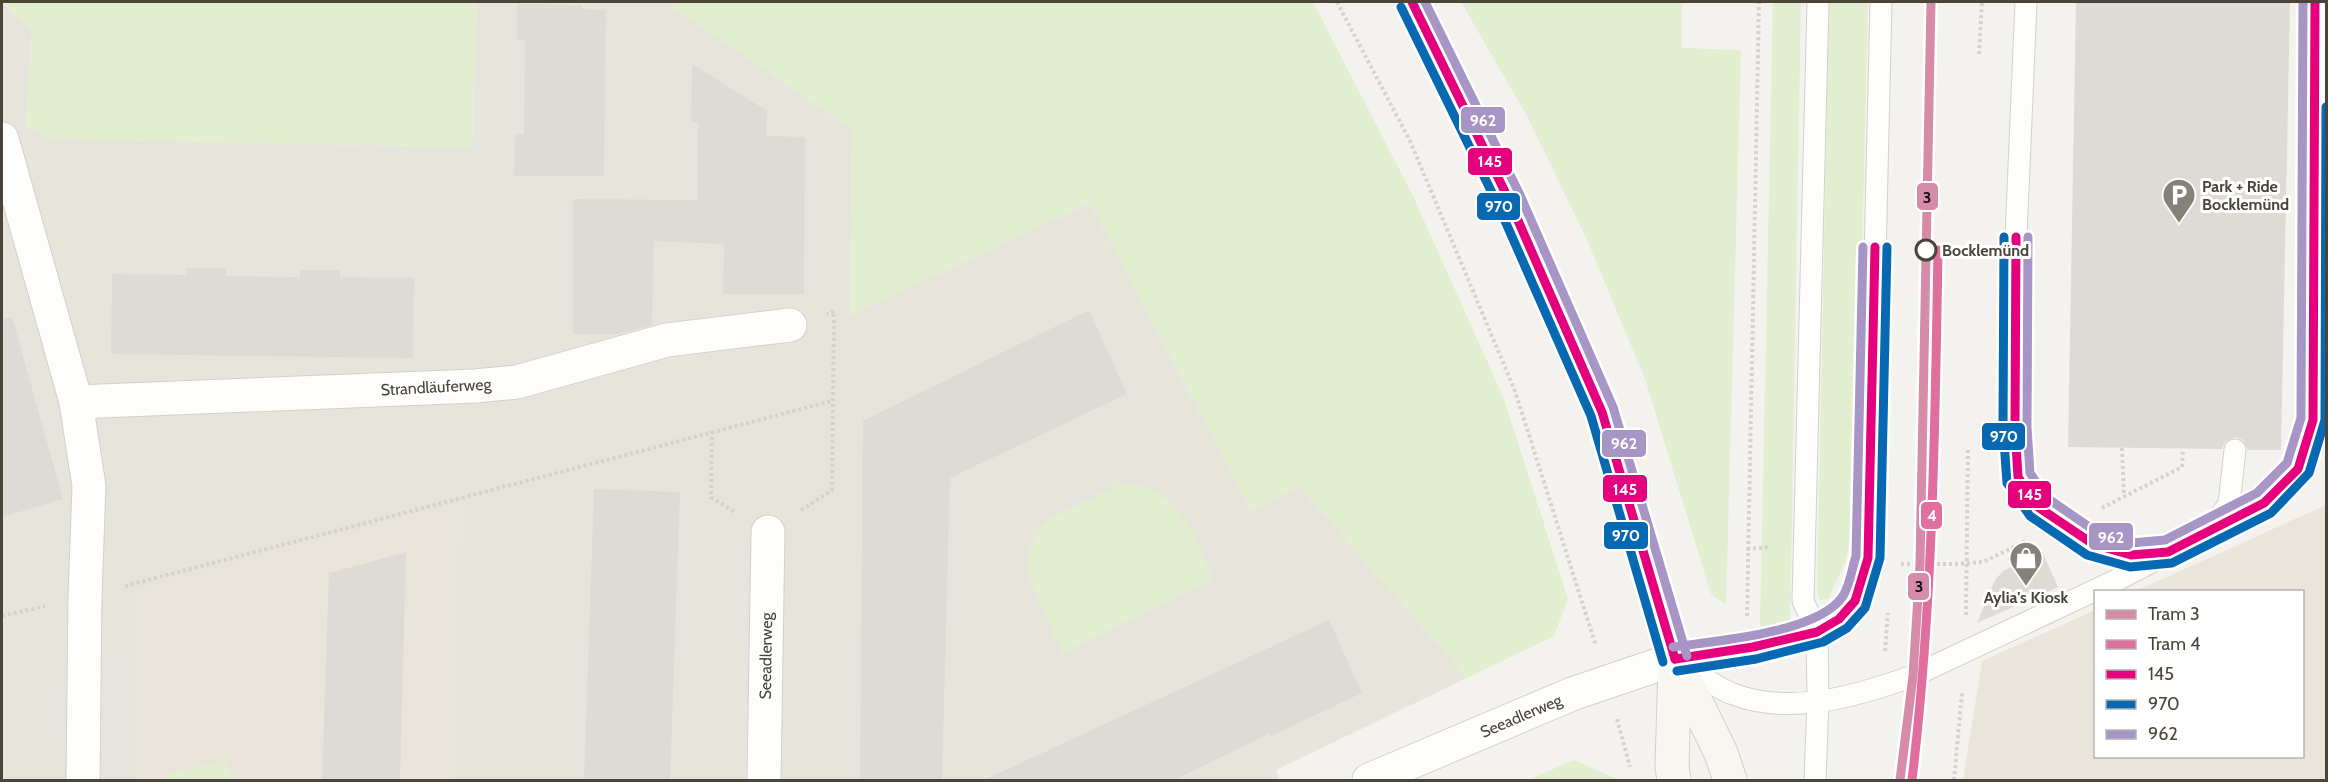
<svg xmlns="http://www.w3.org/2000/svg" width="2328" height="782" viewBox="0 0 2328 782" font-family="Cabin,sans-serif">
  <style>
    .residential { fill: #e7e4dc }
    .education { fill: #eae5da }
    .green { fill: #e1eecf }
    .parking { fill: #e6e3df }
    .building { fill: #dedbd6 }
    .lines { fill: none; stroke-linecap: round; stroke-linejoin: round }
    .lane-casing { stroke: #d2d0cb; stroke-width: 23 }
    .street-casing { stroke: #d2d0cb; stroke-width: 35 }
    .secondary-casing { stroke: #d3cfc5; stroke-width: 35 }
    .path { stroke: #d3d2cc; stroke-width: 4; stroke-dasharray: 3 3; stroke-linecap: butt }
    .lane { stroke: #fdfdfc; stroke-width: 21 }
    .street { stroke: #fdfdfc; stroke-width: 33 }
    .secondary { stroke: #f7f6f1; stroke-width: 33 }
    .bus-1-casing { stroke: #fff; stroke-width: 14 }
    .bus-2-casing { stroke: #fff; stroke-width: 14 }
    .bus-3-casing { stroke: #fff; stroke-width: 14 }
    .bus-1 { stroke: #e5007d; stroke-width: 9 }
    .bus-2 { stroke: #0869b3; stroke-width: 9 }
    .bus-3 { stroke: #a795c6; stroke-width: 9 }
    .tram-1-casing { stroke: #fff; stroke-width: 14 }
    .tram-2-casing { stroke: #fff; stroke-width: 14 }
    .tram-1 { stroke: #d68ba9; stroke-width: 9 }
    .tram-2 { stroke: #e06e9f; stroke-width: 9 }
    .stop-dot { fill: #fff; stroke: #4b4439; stroke-width: 3 }
    .labels { text-anchor: middle; dominant-baseline: central; stroke-width: 6; stroke-linejoin: round; paint-order: stroke }
    .poi-label { font-size: 16px; font-weight: bold; fill: #4b4439; stroke: #fff; text-anchor: start }
    .stop-label { font-size: 16px; font-weight: bold; fill: #4b4439; stroke: #fff; text-anchor: start }
    .street-label { font-size: 16px; fill: #4b4439; stroke: #fff }
    .line-badge { stroke: #fff; stroke-width: 2 }
    .badge-label { font-size: 16px; text-anchor: middle; font-weight: bold; fill: #fff }
    .pale-badge-label { font-size: 16px; text-anchor: middle; font-weight: bold; fill: #111 }
  </style>
  <rect width="100%" height="100%" fill="#f4f2ee"/>
  <polygon class="residential" points="2,2 32,31 26,126 54,139 472,147 477,2 666,2 852,129 850,315 1090,203 1251,511 1299,486 1467,678 1276,770 1280,780 2,780"/>
  <g class="education">
    <polygon points="461,503 453,780 133,780 135,592"/>
    <polygon points="2326,505 2326,780 1963,780 1982,661 2095,610 2096,756 2302,756 2302,592 2136,591"/>
  </g>
  <g class="green">
    <polygon points="3,2 477,2 472,147 54,139 26,126 32,31"/>
    <polygon points="666,2 1313,2 1413,196 1504,399 1568,599 1554,636 1467,678 1299,486 1251,511 1090,203 850,315 852,129"/>
    <polygon points="1461,2 1682,2 1682,48 1741,50 1726,605 1711,594 1645,379 1587,240 1527,116"/>
    <polygon points="1773,2 1801,2 1790,625 1760,626"/>
    <polygon points="1829,2 1868,2 1856,506 1846,560 1828,599 1820,600 1817,592"/>
    <path d="M1125,482c58,10 66,50 88,97l-151,74 -33,-75v-30l12,-20 12,-11z"/>
    <polygon points="227,760 232,780 168,780 167,774"/>
    <polygon points="1574,760 1620,780 1528,780"/>
  </g>
  <g class="parking">
    <polygon points="62,647 73,647 72,739 61,739"/>
    <polygon points="107,648 120,648 119,780 105,780"/>
  </g>
  <g class="building">
    <polygon points="2076,2 2290,2 2281,450 2248,450 2243,440 2236,437 2225,442 2222,449 2068,447"/>
    <polygon points="517,4 582,5 582,9 606,10 604,176 514,176 515,134 524,135 525,40 517,40"/>
    <polygon points="692,64 767,111 766,136 805,137 804,294 723,294 724,244 654,241 652,325 618,334 573,334 573,199 698,200 698,122 691,122"/>
    <polygon points="187,268 226,268 226,276 300,277 300,270 340,270 340,277 414,278 413,358 111,354 112,274 186,275"/>
    <polygon points="1089,310 1127,394 950,478 942,780 860,780 863,421"/>
    <polygon points="12,317 63,499 2,517 2,319"/>
    <polygon points="594,489 680,492 670,780 584,780"/>
    <polygon points="2042,551 2058,587 1977,623 1995,580 2003,571"/>
    <polygon points="406,552 400,780 322,780 329,573"/>
    <polygon points="1329,620 1362,693 1271,736 1270,733 1174,780 984,780"/>
  </g>
  <g class="lines">
    <g class="lane-casing">
      <g id="lane">
        <polyline points="2026,2 2016,237 2015,427 2018,477 2038,507 2093,544 2131,555 2160,553"/>
        <polyline points="2212,527 2229,504 2235,450"/>
        <polyline points="1675,659 1753,647 1817,632 1839,619 1855,601 1868,558 1881,2"/>
        <path d="M1678,661c18,11 36,26 55,33 58,22 124,2 180,-18l206,-97 145,-76 34,-34 15,-49 2,-418"/>
        <polyline points="1815,780 1818,701 1817,632 1803,601 1818,2"/>
      </g>
    </g>
    <g class="street-casing">
      <g id="street">
        <polyline points="2,139 76,402 89,486 85,597 83,780"/>
        <polyline points="76,402 475,386 517,382 667,340 790,325"/>
        <polyline points="764,780 768,532"/>
        <polyline points="1369,780 1572,694 1675,659"/>
      </g>
    </g>
    <g class="secondary-casing">
      <g id="secondary">
        <polyline points="1412,2 1509,200 1602,412 1675,659 1721,753 1730,780"/>
        <polyline points="1674,780 1672,767 1675,664"/>
      </g>
    </g>
    <g class="path">
      <polyline points="1337,2 1410,141 1515,391 1596,646"/>
      <polyline points="1979,54 1982,2"/>
      <polyline points="712,431 711,497 736,513"/>
      <polyline points="2122,448 2124,496"/>
      <polyline points="2102,508 2182,467 2183,449"/>
      <polyline points="801,510 832,490 834,311 827,314"/>
      <polyline points="1747,549 1770,547"/>
      <polyline points="1901,564 1959,564 1983,562 2026,541"/>
      <polyline points="125,586 832,401"/>
      <polyline points="1966,615 1968,448"/>
      <polyline points="2,616 45,606"/>
      <polyline points="1747,616 1759,2"/>
      <polyline points="1885,651 1888,613"/>
      <polyline points="1617,719 1630,767"/>
      <polyline points="1954,780 1962,692"/>
    </g>
    <use href="#lane" class="lane"/>
    <use href="#street" class="street"/>
    <use href="#secondary" class="secondary"/>
    <g class="bus-1-casing">
      <g id="bus-1">
        <polyline points="1412,2 1509,200 1602,412 1675,659"/>
        <polyline points="2016,237 2015,427 2018,477 2038,507 2093,544 2131,555 2168,552 2264,503 2298,469 2313,420 2315,2"/>
        <polyline points="1675,659 1753,647 1817,632 1839,619 1855,601 1868,558 1875,247"/>
      </g>
    </g>
    <g class="bus-2-casing">
      <g id="bus-2">
        <polyline points="1401,7 1498,205 1591,416 1663,662"/>
        <polyline points="2004,237 2003,427 2007,483 2030,516 2087,555 2130,567 2172,563 2271,513 2309,473 2325,420 2326,107"/>
        <polyline points="1677,671 1756,659 1823,642 1847,628 1865,608 1880,558 1887,247"/>
      </g>
    </g>
    <g class="bus-3-casing">
      <g id="bus-3">
        <polyline points="1425,2 1520,195 1613,407 1687,656"/>
        <polyline points="2028,237 2027,427 2030,473 2047,498 2098,533 2132,543 2165,540 2257,493 2287,463 2301,418 2303,2"/>
        <path d="M1673,647c43,-6 146,-14 170,-51 7,-11 9,-28 13,-40l7,-309"/>
      </g>
    </g>
    <use href="#bus-1" class="bus-1"/>
    <use href="#bus-2" class="bus-2"/>
    <use href="#bus-3" class="bus-3"/>
    <g class="tram-1-casing">
      <polyline id="tram-1" points="1900,780 1913,676 1920,564 1931,2"/>
    </g>
    <g class="tram-2-casing">
      <path id="tram-2" d="M1912,780c21,-176 23,-352 26,-530"/>
    </g>
    <use href="#tram-1" class="tram-1"/>
    <use href="#tram-2" class="tram-2"/>
  </g>
  <defs>
    <g id="parking-pin" transform="scale(1.725)"><path d="M0 17L-7.5 6A9.5 9.5 0 1 1 7.5 6Z" fill="#868178" stroke="#fff"/><path d="M-3.5-5.5H1a3.5 3.5 0 0 1 0 7H-1V5.5H-3.5ZM-1-3.4V-.6H.8a1.4 1.4 0 0 0 0-2.8Z" fill="#fff"/></g>
    <g id="shop-pin" transform="scale(1.725)"><path d="M0 17L-7.5 6A9.5 9.5 0 1 1 7.5 6Z" fill="#868178" stroke="#fff"/><path d="M-5-2.5h2.3a2.7 3.5 0 0 1 5.4 0H5L5.5 6h-11ZM-1.5-2.5h3a1.5 2.3 0 0 0-3 0Z" fill="#fff"/></g>
  </defs>
  <g fill-rule="evenodd">
    <use href="#parking-pin" x="2179" y="195"/>
    <use href="#shop-pin" x="2026" y="558"/>
  </g>
  <circle class="stop-dot" cx="1926" cy="250" r="10"/>
  <g class="labels">
    <g class="poi-label">
      <text x="2202" y="186">Park + Ride<tspan x="2202" dy="18">Bocklemünd</tspan></text>
      <text x="2026" y="597" text-anchor="middle">Aylia's Kiosk</text>
    </g>
    <g class="stop-label">
      <text x="1942" y="250">Bocklemünd</text>
    </g>
    <g class="street-label">
      <text transform="translate(436 387) rotate(-3)">Strandläuferweg</text>
      <text transform="translate(766 656) rotate(-89)">Seeadlerweg</text>
      <text transform="translate(1521 716) rotate(-23)">Seeadlerweg</text>
    </g>
  </g>
  <g class="line-badge">
    <rect x="1460" y="106" width="46" height="28" rx="6" fill="#a795c6"/>
    <rect x="1467" y="147" width="46" height="29" rx="6" fill="#e5007d"/>
    <rect x="1916" y="182" width="23" height="29" rx="6" fill="#d68ba9"/>
    <rect x="1476" y="192" width="45" height="29" rx="6" fill="#0869b3"/>
    <rect x="1981" y="422" width="45" height="29" rx="6" fill="#0869b3"/>
    <rect x="1601" y="429" width="46" height="29" rx="6" fill="#a795c6"/>
    <rect x="1602" y="474" width="46" height="29" rx="6" fill="#e5007d"/>
    <rect x="2007" y="480" width="45" height="29" rx="6" fill="#e5007d"/>
    <rect x="1920" y="501" width="23" height="29" rx="6" fill="#e06e9f"/>
    <rect x="1603" y="521" width="46" height="29" rx="6" fill="#0869b3"/>
    <rect x="2088" y="522" width="46" height="29" rx="6" fill="#a795c6"/>
    <rect x="1907" y="572" width="23" height="29" rx="6" fill="#d68ba9"/>
  </g>
  <g class="badge-label">
    <text x="1483" y="126">962</text>
    <text x="1490" y="167">145</text>
    <text x="1499" y="212">970</text>
    <text x="2004" y="442">970</text>
    <text x="1624" y="449">962</text>
    <text x="1625" y="495">145</text>
    <text x="2030" y="500">145</text>
    <text x="1932" y="521">4</text>
    <text x="1626" y="541">970</text>
    <text x="2111" y="543">962</text>
  </g>
  <g class="pale-badge-label">
    <text x="1927" y="203">3</text>
    <text x="1919" y="592">3</text>
  </g>
  <rect width="2328" height="782" fill="none" stroke="#4b4439" stroke-width="6"/>
  <rect x="2094" y="590" width="210" height="168" fill="#ffffff" stroke="#b7b4b0" stroke-width="1.5"/>
  <rect x="2106" y="610" width="30" height="9" fill="#d68ba9" stroke="#b7b4b0" stroke-width="1.5"/>
  <text x="2148" y="620" font-size="18" fill="#4b4439">Tram 3</text>
  <rect x="2106" y="640" width="30" height="9" fill="#e06e9f" stroke="#b7b4b0" stroke-width="1.5"/>
  <text x="2148" y="650" font-size="18" fill="#4b4439">Tram 4</text>
  <rect x="2106" y="670" width="30" height="9" fill="#e5007d" stroke="#b7b4b0" stroke-width="1.5"/>
  <text x="2148" y="680" font-size="18" fill="#4b4439">145</text>
  <rect x="2106" y="700" width="30" height="9" fill="#0869b3" stroke="#b7b4b0" stroke-width="1.5"/>
  <text x="2148" y="710" font-size="18" fill="#4b4439">970</text>
  <rect x="2106" y="730" width="30" height="9" fill="#a795c6" stroke="#b7b4b0" stroke-width="1.5"/>
  <text x="2148" y="740" font-size="18" fill="#4b4439">962</text>
</svg>
